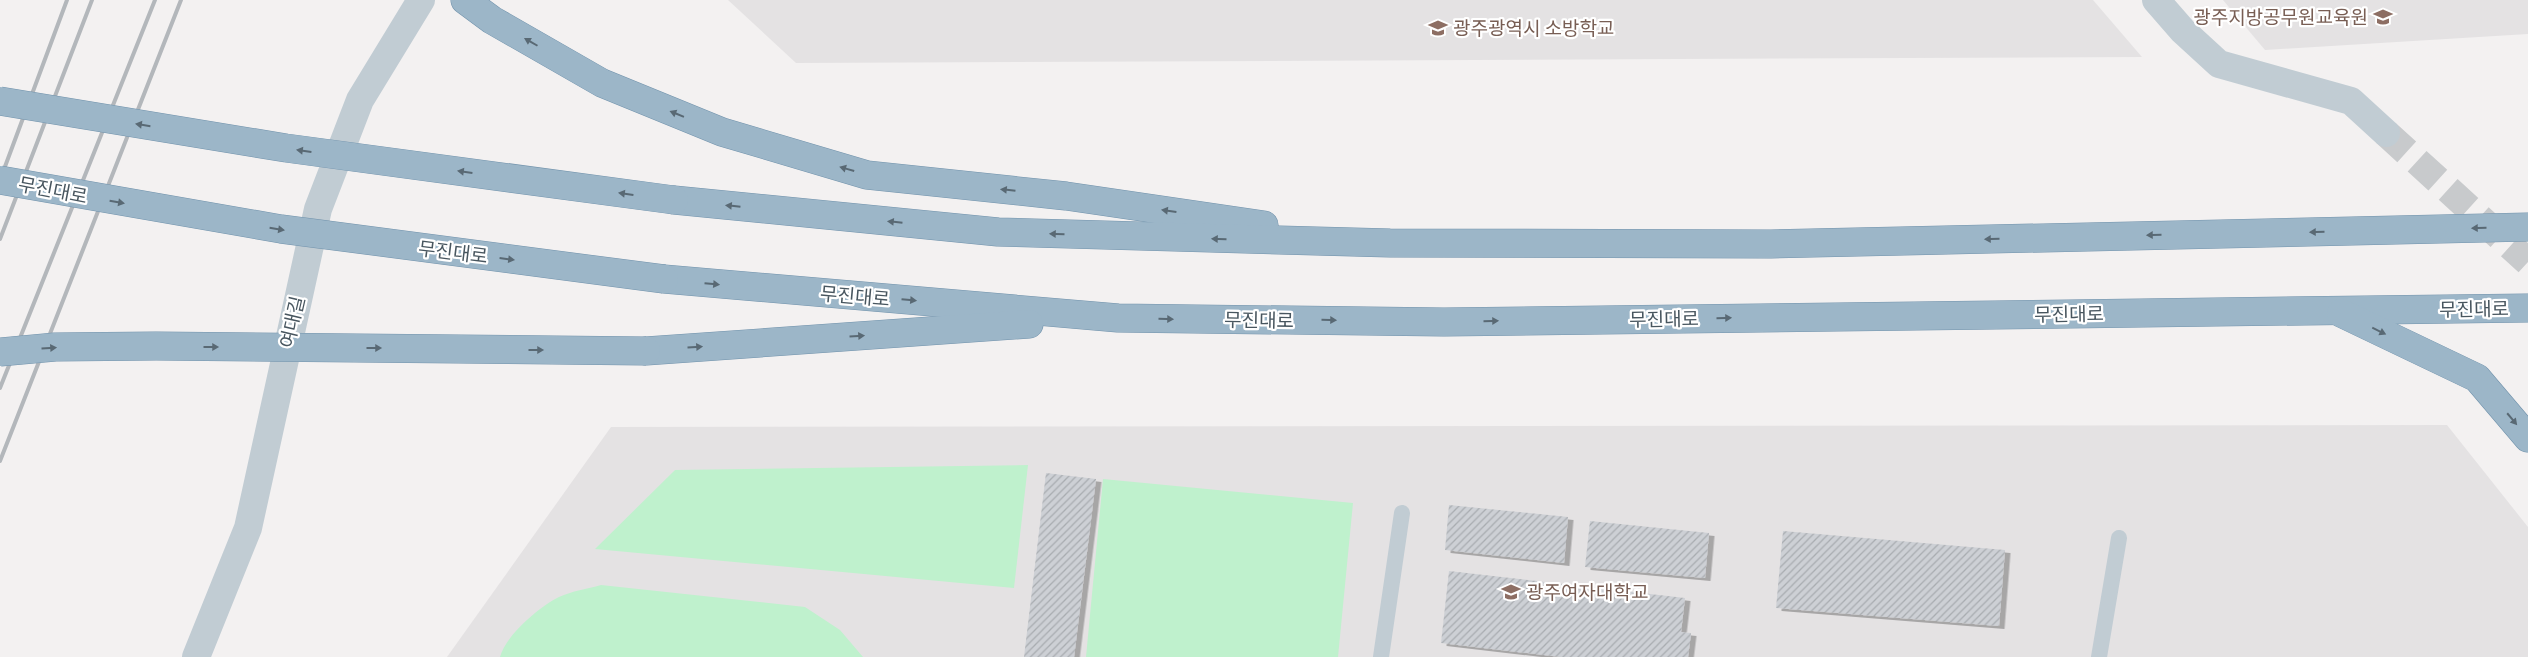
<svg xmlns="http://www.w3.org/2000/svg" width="2528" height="657" viewBox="0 0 2528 657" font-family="'PT Sans Narrow','Noto Sans KR',sans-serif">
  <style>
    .education { fill: #e4e2e3 }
    .green { fill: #bff1cd }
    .building { fill: url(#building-hatch); filter: url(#shadow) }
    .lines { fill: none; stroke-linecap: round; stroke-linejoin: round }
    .minor-tunnel { stroke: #c8cacc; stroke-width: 28; stroke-dasharray: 28 14; stroke-linecap: butt }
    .trunk-casing { stroke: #7293ac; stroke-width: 29 }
    .service { stroke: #c1ccd3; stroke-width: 16 }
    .minor { stroke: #c1ccd3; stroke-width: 28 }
    .trunk { stroke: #9cb6c8; stroke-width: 28 }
    .rail { stroke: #b3b7bb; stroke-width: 4 }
    .trunk-bridge-casing { stroke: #7293ac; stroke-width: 29; stroke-linecap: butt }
    .trunk-bridge { stroke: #9cb6c8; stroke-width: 28 }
    .oneway { fill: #596974 }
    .labels { text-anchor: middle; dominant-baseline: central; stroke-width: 4.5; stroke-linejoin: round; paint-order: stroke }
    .education-label { font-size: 19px; fill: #785e54; stroke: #fff; text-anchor: start }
    .street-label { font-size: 19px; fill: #48565f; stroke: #fff }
  </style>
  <defs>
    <pattern id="building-hatch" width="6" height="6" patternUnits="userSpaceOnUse" patternTransform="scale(1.25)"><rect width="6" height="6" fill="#cdd0d5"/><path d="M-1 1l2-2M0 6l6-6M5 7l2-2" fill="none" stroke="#a8acb0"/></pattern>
    <filter id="shadow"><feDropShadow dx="5.5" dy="3" stdDeviation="0" flood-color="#0004"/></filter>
  </defs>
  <rect width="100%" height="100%" fill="#f3f1f1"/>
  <g class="education">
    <polygon points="728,0 2093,0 2142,57 796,63"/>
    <polygon points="2223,0 2528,0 2528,34 2265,50"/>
    <polygon points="2447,425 2528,527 2528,657 447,657 611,427"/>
  </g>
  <g class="green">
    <polygon points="1028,465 1014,588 595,549 675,470"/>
    <polygon points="1103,479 1353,503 1338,657 1086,657"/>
    <path d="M601,585l204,22 35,23 23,27h-363c6,-22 39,-50 59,-60 13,-6 28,-8 42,-12z"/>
  </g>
  <g class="building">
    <polygon points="1046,473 1096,479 1074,657 1024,657"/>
    <polygon points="1449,505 1568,517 1564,563 1445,550"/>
    <polygon points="1590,521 1709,533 1705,578 1585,567"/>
    <polygon points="1783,531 2005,550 1999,626 1776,608"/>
    <polygon points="1449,571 1685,598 1681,632 1691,633 1688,657 1561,657 1441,643"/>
  </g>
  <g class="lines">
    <polyline class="minor-tunnel" points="2386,133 2528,262"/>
    <g class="trunk-casing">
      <g id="trunk">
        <polyline points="465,0 492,20 602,83 722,132 867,175 1066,196 1264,225"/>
        <polyline points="674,200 998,232 1390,243 1771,244 2528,227"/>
        <polyline points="664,279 1118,318 1444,322 2528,308"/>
        <polyline points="2341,313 2477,378 2528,438"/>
        <polyline points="646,351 1029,324"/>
      </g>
    </g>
    <g class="service">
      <polyline points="1381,657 1402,513"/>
      <polyline points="2099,657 2119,538"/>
    </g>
    <g class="minor">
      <polyline points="2156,0 2183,31 2219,64 2351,101 2386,133"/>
      <polyline points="196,657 248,528 318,209 360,100 421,0"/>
    </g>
    <use href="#trunk" class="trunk"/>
    <g class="rail">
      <polyline points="0,180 67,0"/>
      <polyline points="0,239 92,0"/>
      <polyline points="0,388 155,0"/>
      <polyline points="0,461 181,0"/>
    </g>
    <g class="trunk-bridge-casing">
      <g id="trunk-bridge">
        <polyline points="0,101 286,148 674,200"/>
        <polyline points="0,180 281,229 664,279"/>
        <polyline points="0,352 55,347 156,346 646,351"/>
      </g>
    </g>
    <use href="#trunk-bridge" class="trunk-bridge"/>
  </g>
  <defs><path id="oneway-solid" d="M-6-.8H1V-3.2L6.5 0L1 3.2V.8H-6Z" transform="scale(1.25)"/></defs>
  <g class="oneway">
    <use href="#oneway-solid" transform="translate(531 42) rotate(-150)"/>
    <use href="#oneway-solid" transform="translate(677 114) rotate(-158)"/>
    <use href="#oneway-solid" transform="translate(143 125) rotate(-171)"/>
    <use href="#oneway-solid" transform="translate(304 151) rotate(-172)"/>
    <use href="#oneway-solid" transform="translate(847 169) rotate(-164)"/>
    <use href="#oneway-solid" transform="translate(465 172) rotate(-172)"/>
    <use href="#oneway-solid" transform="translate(1008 190) rotate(-174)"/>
    <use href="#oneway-solid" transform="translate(626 194) rotate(-172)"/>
    <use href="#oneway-solid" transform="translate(117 202) rotate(10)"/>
    <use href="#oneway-solid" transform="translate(733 206) rotate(-174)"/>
    <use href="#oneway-solid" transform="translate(1169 211) rotate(-172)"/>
    <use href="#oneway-solid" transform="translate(895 222) rotate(-174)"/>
    <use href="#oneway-solid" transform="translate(2479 228) rotate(179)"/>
    <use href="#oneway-solid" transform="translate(277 229) rotate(9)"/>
    <use href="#oneway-solid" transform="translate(2317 232) rotate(179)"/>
    <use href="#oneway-solid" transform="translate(1057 234) rotate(-178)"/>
    <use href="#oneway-solid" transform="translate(2154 235) rotate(179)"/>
    <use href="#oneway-solid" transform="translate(1219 239) rotate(-178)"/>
    <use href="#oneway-solid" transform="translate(1992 239) rotate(179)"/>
    <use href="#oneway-solid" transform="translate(507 259) rotate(7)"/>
    <use href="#oneway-solid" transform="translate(712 284) rotate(5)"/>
    <use href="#oneway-solid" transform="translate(909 300) rotate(5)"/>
    <use href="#oneway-solid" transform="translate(1724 318) rotate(-1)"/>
    <use href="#oneway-solid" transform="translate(1166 319) rotate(1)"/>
    <use href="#oneway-solid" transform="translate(1329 320) rotate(1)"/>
    <use href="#oneway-solid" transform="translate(1491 321) rotate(-1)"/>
    <use href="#oneway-solid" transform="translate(2379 331) rotate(26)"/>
    <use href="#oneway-solid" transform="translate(857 336) rotate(-4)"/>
    <use href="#oneway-solid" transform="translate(211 347)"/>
    <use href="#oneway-solid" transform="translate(695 347) rotate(-4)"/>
    <use href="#oneway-solid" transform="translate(49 348) rotate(-4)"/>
    <use href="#oneway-solid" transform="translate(374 348)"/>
    <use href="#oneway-solid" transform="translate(536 350)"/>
    <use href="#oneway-solid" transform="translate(2512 419) rotate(50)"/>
  </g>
  <defs>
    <g id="school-bare" transform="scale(1.5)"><path d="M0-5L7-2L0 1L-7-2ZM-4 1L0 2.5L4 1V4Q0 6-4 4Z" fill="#8d6e63" stroke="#fff" stroke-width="2.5" paint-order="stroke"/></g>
  </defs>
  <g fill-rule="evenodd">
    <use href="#school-bare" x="2383" y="17"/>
    <use href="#school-bare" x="1438" y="28"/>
    <use href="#school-bare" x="1511" y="592"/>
  </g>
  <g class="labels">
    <g class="education-label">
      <text x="2368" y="17" text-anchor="end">광주지방공무원교육원</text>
      <text x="1453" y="28">광주광역시 소방학교</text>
      <text x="1526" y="592">광주여자대학교</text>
    </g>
    <g class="street-label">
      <text transform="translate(53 190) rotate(11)">무진대로</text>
      <text transform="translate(453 252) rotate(7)">무진대로</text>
      <text transform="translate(855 296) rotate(5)">무진대로</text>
      <text transform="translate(2474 309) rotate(-1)">무진대로</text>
      <text transform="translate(2069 314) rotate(-1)">무진대로</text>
      <text transform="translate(1664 319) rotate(-1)">무진대로</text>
      <text transform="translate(1259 320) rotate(1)">무진대로</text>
      <text transform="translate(292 322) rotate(-77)">여대길</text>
    </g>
  </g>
</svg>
